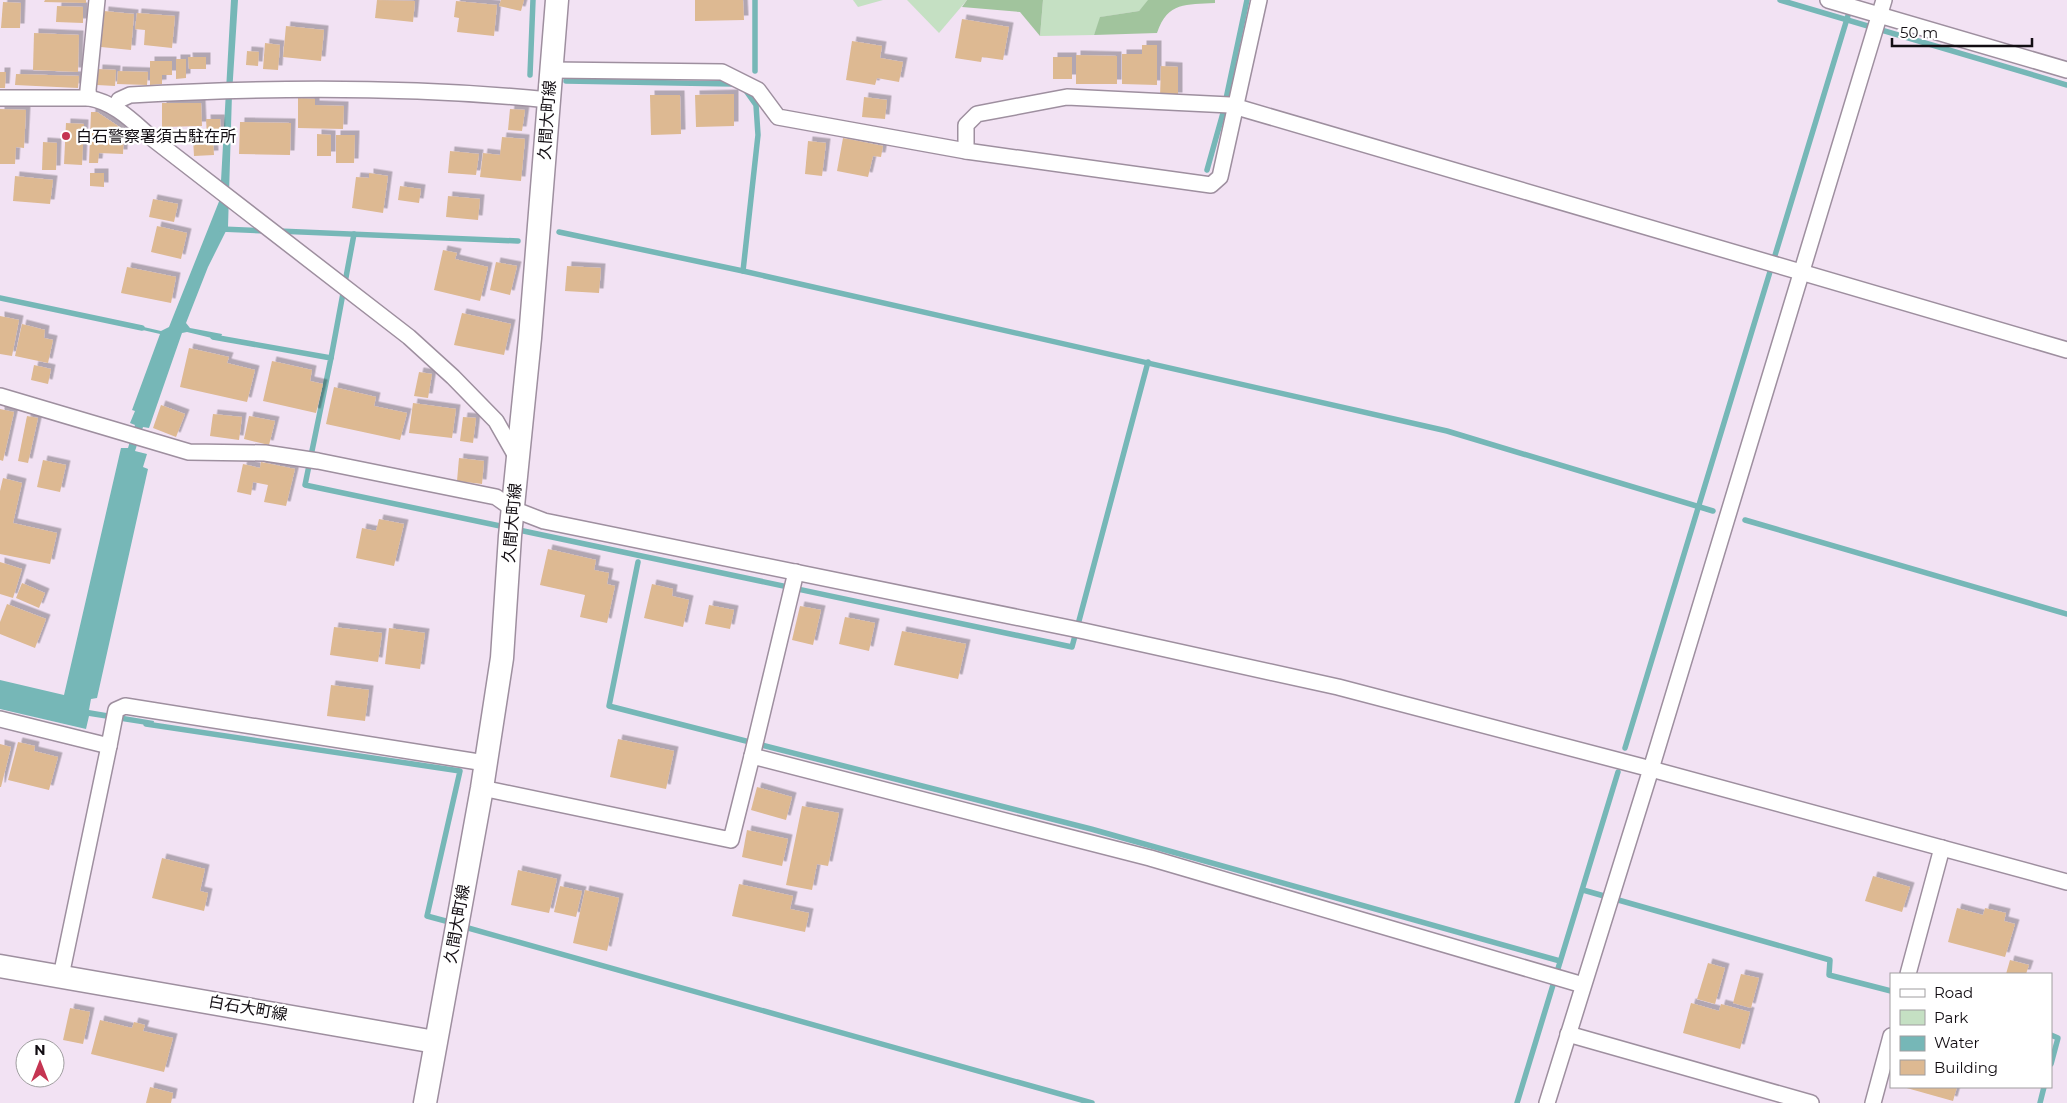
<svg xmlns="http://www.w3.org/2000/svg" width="2067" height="1103" viewBox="0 0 2067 1103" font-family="Montserrat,'Noto Sans JP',sans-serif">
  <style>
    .green { fill: #c5e0c3 }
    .forest { fill: #a1c49d }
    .water { fill: #76b7b7 }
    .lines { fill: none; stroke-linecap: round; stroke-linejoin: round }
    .stream { stroke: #76b7b7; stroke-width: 5.5 }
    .building { fill: #ddb992; filter: url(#shadow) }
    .street-casing { stroke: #9e8f9f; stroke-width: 18 }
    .secondary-casing { stroke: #9e8f9f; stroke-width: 25 }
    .street { stroke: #fff; stroke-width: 15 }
    .secondary { stroke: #fff; stroke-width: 22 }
    .poi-dot { fill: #c53552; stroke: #fff; stroke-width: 2 }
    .labels { text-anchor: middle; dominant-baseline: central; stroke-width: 4.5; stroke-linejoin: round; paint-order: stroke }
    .street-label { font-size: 16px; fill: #120d12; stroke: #fff }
    .poi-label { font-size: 16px; fill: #120d12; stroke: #fff; text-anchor: start }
  </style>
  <defs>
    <filter id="shadow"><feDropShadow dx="4.5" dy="-4.5" stdDeviation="0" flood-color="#0004"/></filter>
  </defs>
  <rect width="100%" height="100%" fill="#f2e2f3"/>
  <g class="green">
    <polygon points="853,0 883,0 858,7"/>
    <polygon points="907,0 967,0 939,33"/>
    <polygon points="1043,0 1149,0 1139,11 1101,17 1094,35 1040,36"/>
  </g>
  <g class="forest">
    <polygon points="967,0 1043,0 1040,36 1020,12 962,7"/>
    <path d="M1148,0h67v3c-29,2 -47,-2 -58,30l-63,2 6,-18 39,-6z"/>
  </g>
  <polygon class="water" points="231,0 238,0 232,94 228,227 208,267 186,323 190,328 222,334 220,340 187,332 182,333 149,428 143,427 135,451 147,454 143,467 148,469 97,698 91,699 89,710 154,721 153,726 89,716 86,729 0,709 0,680 64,695 121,448 128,448 135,425 130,423 135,411 132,410 160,334 134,328 135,325 161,331 169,327 220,199"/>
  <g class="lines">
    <g class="stream">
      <polyline points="755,0 755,71"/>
      <polyline points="1780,0 2067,85"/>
      <polyline points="530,75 533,0"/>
      <polyline points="566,81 733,84"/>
      <polyline points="1207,170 1223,113 1247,0"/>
      <polyline points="221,229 267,231"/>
      <polyline points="278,231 518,241"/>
      <polyline points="559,232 743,271 1447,431 1713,511"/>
      <polyline points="743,271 758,135 756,105 744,88"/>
      <polyline points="0,298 142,328"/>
      <polyline points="213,337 331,358 305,485 505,527"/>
      <polyline points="331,358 354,234"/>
      <polyline points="1745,520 2067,614"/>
      <polyline points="514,529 1072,647 1148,362"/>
      <polyline points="638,562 609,706 1091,829 1560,961"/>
      <polyline points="146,724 460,771 427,916 453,923"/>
      <polyline points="1625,748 1850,9"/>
      <polyline points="1583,890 1830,960 1829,975 1891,991"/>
      <polyline points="461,926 1092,1103"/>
      <polyline points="2051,1035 2058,1038 2051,1064"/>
      <polyline points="1517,1103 1618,772"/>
      <polyline points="2040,1103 2044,1087"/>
    </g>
  </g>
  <g class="building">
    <polygon points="45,0 86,0 86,3 44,2"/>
    <polygon points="377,0 415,1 413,22 375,18"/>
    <polygon points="501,0 524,0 521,11 499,6"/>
    <polygon points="695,0 743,0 744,20 695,21"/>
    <polygon points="456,1 497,5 494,36 457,32 459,18 454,17"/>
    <polygon points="3,2 21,3 20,28 1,28"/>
    <polygon points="57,6 83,7 83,23 56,22"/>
    <polygon points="104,11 134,14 131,50 101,47"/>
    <polygon points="137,13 175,16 172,48 144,45 145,30 135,29"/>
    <polygon points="962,19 1009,27 1003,60 982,57 981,62 955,58"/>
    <polygon points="286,26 324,30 321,61 283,57"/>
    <polygon points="34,33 79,35 78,72 33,70"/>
    <polygon points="852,41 882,46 880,58 903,62 899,82 877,78 875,85 846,80"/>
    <polygon points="265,43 280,45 278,70 263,69"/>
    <polygon points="1142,45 1157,45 1157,85 1122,84 1122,54 1142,54"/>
    <polygon points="247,51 259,52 258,66 246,65"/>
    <polygon points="1076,55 1117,56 1117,84 1076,84"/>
    <polygon points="188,57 206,57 206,69 189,69"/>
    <rect x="1053" y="57" width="19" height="22"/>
    <polygon points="176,59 186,59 186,78 176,79"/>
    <polygon points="150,61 172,61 172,75 162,75 162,84 150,85"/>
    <polygon points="1161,66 1178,67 1178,97 1160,97"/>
    <polygon points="98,69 116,70 115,86 97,85"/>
    <polygon points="118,71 148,72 147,85 117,84"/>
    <polygon points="0,72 6,72 5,88 0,88"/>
    <polygon points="16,74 79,76 78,88 15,85"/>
    <polygon points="734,94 734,126 696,127 695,95"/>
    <polygon points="650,95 680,95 681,134 651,135"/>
    <polygon points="864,97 887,100 885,119 862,117"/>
    <polygon points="298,98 315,99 315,105 344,106 343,129 298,128"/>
    <polygon points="162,103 201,103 202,126 162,127"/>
    <polygon points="0,109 26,110 24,148 16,147 15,164 0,164"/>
    <polygon points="510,109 525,110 522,131 508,130"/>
    <polygon points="91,112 97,112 124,130 123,154 99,153 98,163 89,163"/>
    <polygon points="206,119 220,119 221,140 213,140 214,155 194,156 193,138 207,137"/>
    <polygon points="240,122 291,123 290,155 239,154"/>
    <polygon points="66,123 84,124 82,165 64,164"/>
    <polygon points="317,134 331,135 331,156 317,156"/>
    <polygon points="336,135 355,135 354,163 336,163"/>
    <polygon points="502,137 525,139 521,181 480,177 483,153 500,155"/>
    <polygon points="843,138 883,146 881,157 873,156 868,177 837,171"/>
    <polygon points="808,141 826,143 822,176 805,174"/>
    <polygon points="43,142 57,143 56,170 42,170"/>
    <polygon points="450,151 479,154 476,175 448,173"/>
    <polygon points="90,173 104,173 104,187 90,186"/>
    <polygon points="369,173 388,176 383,213 352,208 356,177 369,178"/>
    <polygon points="15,176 53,180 50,204 13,201"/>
    <polygon points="400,186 421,189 419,203 398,200"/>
    <polygon points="448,196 480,199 478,220 446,217"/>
    <polygon points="153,199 178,204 174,222 149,217"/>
    <polygon points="157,226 187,233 181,259 151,252"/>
    <polygon points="443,250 457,253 455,259 488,267 480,301 434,290"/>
    <polygon points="496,262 517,266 510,295 490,290"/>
    <polygon points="567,266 601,268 599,293 565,291"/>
    <polygon points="127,267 176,277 171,303 121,293"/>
    <polygon points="462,313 511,324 504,355 454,345"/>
    <polygon points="0,316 19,320 12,356 0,354"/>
    <polygon points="22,324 45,330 44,338 53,340 48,363 15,356"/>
    <polygon points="189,348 229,357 227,363 255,370 247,402 180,387"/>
    <polygon points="272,361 312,370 310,381 323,384 316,413 263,401"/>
    <polygon points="34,365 51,369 48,384 31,380"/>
    <polygon points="419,372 432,374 428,398 414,396"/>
    <polygon points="334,387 376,397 374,406 407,413 400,440 326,424"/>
    <polygon points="413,403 456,409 452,438 409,433"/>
    <polygon points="161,405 185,414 176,437 153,428"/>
    <polygon points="0,409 14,412 3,461 0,460"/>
    <polygon points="213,414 242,417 239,440 210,436"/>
    <polygon points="27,416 38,418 28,463 18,461"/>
    <polygon points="249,416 275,421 269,445 244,439"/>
    <polygon points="463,417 476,418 473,443 460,441"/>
    <polygon points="459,458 484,461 482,484 457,481"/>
    <polygon points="43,460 66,465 60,492 37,487"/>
    <polygon points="261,462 295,469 286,506 264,502 268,485 253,482 251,495 237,492 243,464 260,468"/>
    <polygon points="3,478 22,483 13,523 57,533 50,564 0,554 0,491"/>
    <polygon points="379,519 404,524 394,566 356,558 362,528 376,531"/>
    <polygon points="548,549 596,560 594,570 609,573 607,584 615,586 607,623 580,617 585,595 540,585"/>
    <polygon points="0,562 22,569 13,598 0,594"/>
    <polygon points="22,583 45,593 39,608 16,598"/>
    <polygon points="652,584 673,589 672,596 689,600 683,627 644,618"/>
    <polygon points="7,604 46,619 35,648 0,634 0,622"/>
    <polygon points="709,605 734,610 730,629 705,624"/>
    <polygon points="800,606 821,610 813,645 792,640"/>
    <polygon points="845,617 875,623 869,651 839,644"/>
    <polygon points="334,627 382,633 378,662 330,655"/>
    <polygon points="389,628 425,633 420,669 385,664"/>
    <polygon points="902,631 966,644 958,679 894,665"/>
    <polygon points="331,685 369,690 365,721 327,716"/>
    <polygon points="618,739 674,751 666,789 610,777"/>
    <polygon points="18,742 35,746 34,751 58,757 49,790 8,780"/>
    <polygon points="0,744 11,747 1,787 0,787"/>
    <polygon points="757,787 792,797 786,820 751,810"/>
    <polygon points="802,806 839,813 828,866 817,864 812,890 786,885"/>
    <polygon points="747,830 788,839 782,866 742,857"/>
    <polygon points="162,858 205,869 200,891 208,893 204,911 152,898"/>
    <polygon points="518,870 557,879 549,913 511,905"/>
    <polygon points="1873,876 1910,887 1902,912 1865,901"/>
    <polygon points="739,884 793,896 790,909 809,913 805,932 732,916"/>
    <polygon points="560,886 582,891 576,917 554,912"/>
    <polygon points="585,890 619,898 607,951 573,943"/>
    <polygon points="1957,908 1983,915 1985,908 2006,913 2004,921 2015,924 2005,957 1948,942"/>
    <polygon points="2010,960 2029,965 2026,974 2006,974"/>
    <polygon points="1708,963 1725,968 1715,1004 1697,999"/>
    <polygon points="1741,974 1759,978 1751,1008 1733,1003"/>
    <polygon points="1691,1003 1719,1011 1721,1004 1750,1012 1740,1049 1683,1033"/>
    <polygon points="70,1008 90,1012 83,1044 63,1040"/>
    <polygon points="100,1020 132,1028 134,1022 145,1025 143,1031 173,1038 164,1072 91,1054"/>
    <polygon points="150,1087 173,1093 171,1103 146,1103"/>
    <polygon points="1903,1087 1957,1087 1953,1101"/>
  </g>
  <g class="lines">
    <g class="street-casing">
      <g id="street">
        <polyline points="1828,0 2067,70"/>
        <polyline points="551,70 722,72 758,90 778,117 966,151 1211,185 1220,177 1259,0"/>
        <path d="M0,98h89c27,5 44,24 64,41l256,198 44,40 43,44 21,37"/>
        <polyline points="89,98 88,90 97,0"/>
        <path d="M116,107l3,-7 11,-5c140,-8 279,-9 419,5"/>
        <polyline points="966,151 966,125 977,114 1067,97 1230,105 2067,350"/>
        <polyline points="0,396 189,452 265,453 318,461 496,497 513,509 544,521 1084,631 1338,687 1651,769 2067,882"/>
        <polyline points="0,719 109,746 116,710 125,706 485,763"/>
        <polyline points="752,756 796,572"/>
        <polyline points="482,788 731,840 752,756 1150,858 1583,985"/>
        <polyline points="1908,974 1942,848"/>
        <polyline points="61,976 109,746"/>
        <polyline points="1568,1034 1811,1103"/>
        <polyline points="1547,1103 1651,769 1884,0"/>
        <polyline points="1873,1103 1891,1036"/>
      </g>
    </g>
    <g class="secondary-casing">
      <g id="secondary">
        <polyline points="0,966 435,1042"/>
        <polyline points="425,1103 482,788 502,658 510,536 530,338 557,0"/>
      </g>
    </g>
    <use href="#street" class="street"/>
    <use href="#secondary" class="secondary"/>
  </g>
  <circle class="poi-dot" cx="66" cy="136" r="5"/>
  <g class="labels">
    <g class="street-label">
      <text transform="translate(547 120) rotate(-86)">久間大町線</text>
      <text transform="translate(512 523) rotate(-85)">久間大町線</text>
      <text transform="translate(457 924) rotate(-80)">久間大町線</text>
      <text transform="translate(248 1008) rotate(10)">白石大町線</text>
    </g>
    <g class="poi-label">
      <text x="76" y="136">白石警察署須古駐在所</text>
    </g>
  </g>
  <rect x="1890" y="973" width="162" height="115" fill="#ffffff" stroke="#a09ea0"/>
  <rect x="1900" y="989" width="25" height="8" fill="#ffffff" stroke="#a09ea0"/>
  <text x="1934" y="998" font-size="15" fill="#120d12">Road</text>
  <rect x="1900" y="1010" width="25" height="15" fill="#c5e0c3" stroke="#a09ea0"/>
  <text x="1934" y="1023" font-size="15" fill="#120d12">Park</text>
  <rect x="1900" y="1036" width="25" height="15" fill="#76b7b7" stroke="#a09ea0"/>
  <text x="1934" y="1048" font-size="15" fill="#120d12">Water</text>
  <rect x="1900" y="1060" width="25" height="15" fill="#ddb992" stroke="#a09ea0"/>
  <text x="1934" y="1073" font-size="15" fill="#120d12">Building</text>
  <g transform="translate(40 1063)"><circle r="24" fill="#ffffff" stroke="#a09ea0"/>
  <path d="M0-4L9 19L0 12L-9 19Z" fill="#c53552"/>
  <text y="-8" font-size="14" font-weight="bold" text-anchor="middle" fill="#120d12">N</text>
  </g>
  <path d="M1892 38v8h140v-8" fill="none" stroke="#120d12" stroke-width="2.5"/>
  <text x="1900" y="38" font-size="15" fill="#120d12" stroke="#ffffff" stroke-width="4" paint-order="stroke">50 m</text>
</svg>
